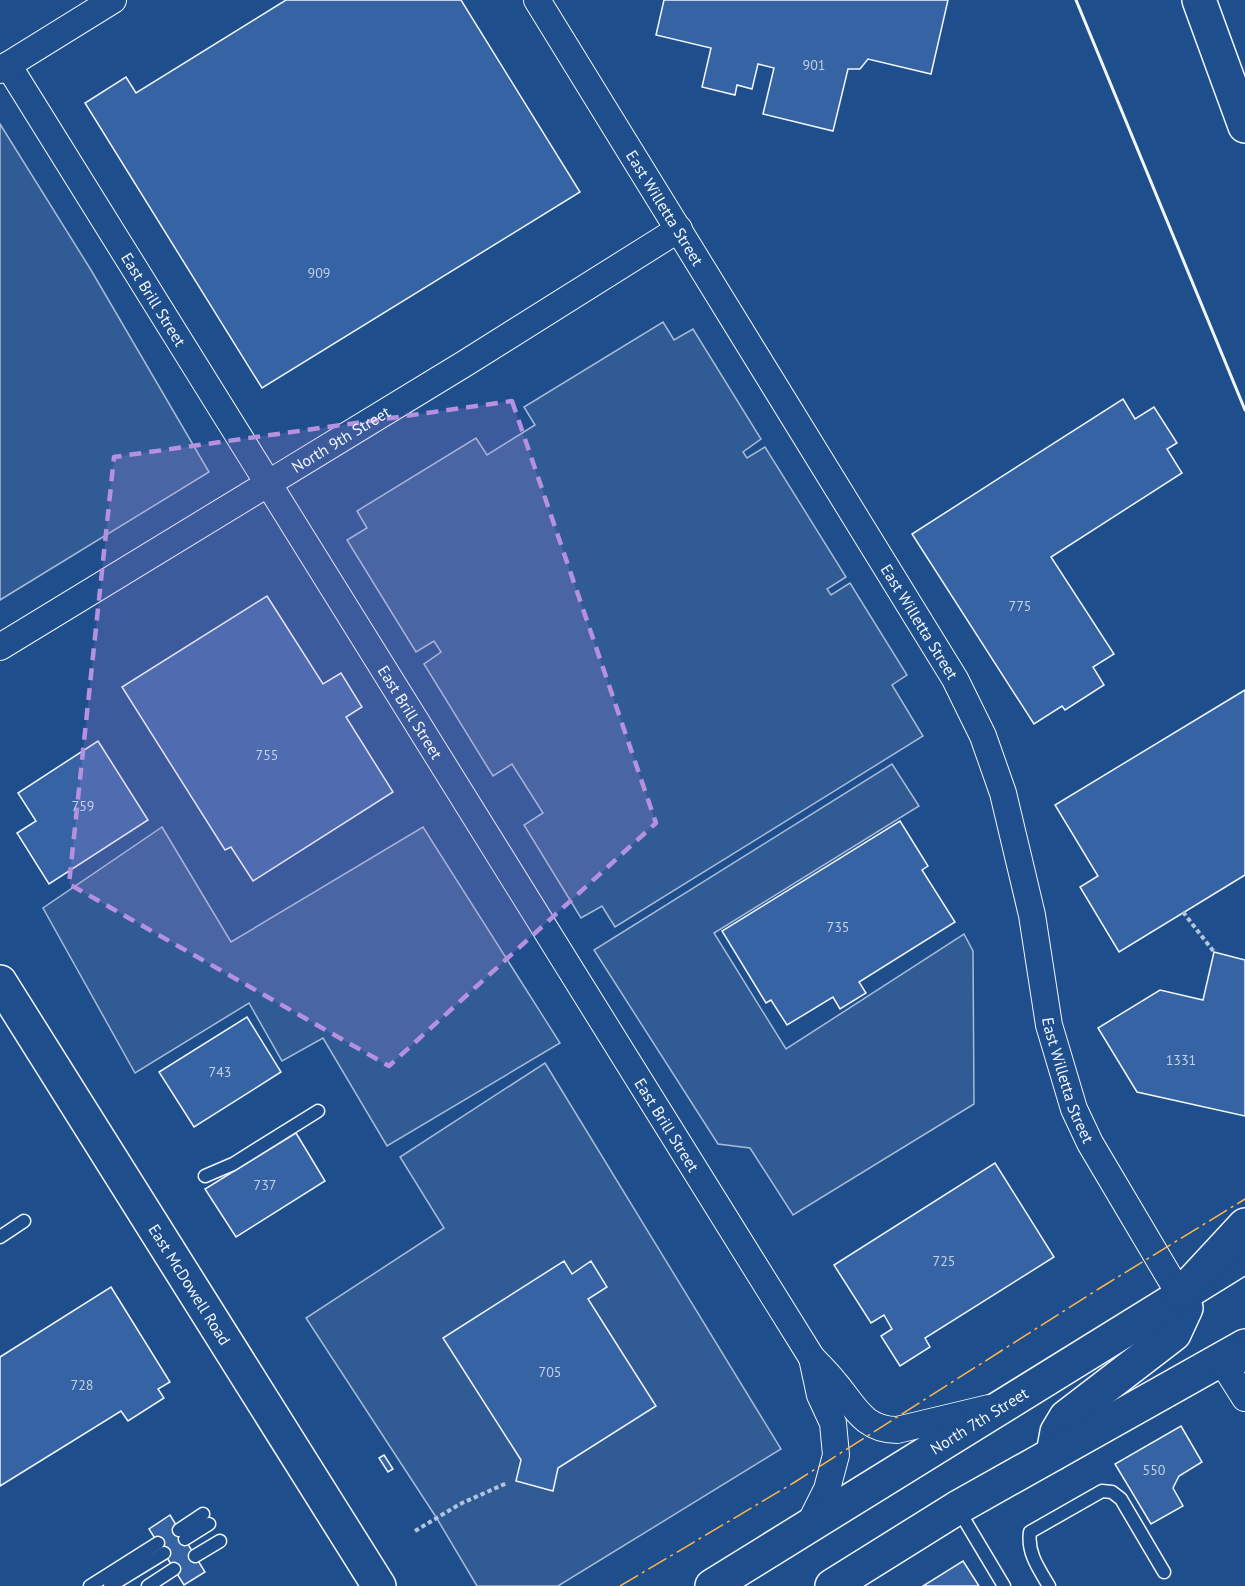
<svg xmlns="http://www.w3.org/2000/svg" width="1245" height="1586" viewBox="0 0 1245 1586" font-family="'PT Sans',sans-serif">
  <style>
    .built { fill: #305b95; stroke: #a8bbd7; stroke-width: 1.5 }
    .building { fill: #3563a3; stroke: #f2f6ff; stroke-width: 1.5 }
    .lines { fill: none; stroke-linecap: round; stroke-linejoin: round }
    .service-casing { stroke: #f2f6ff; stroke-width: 15 }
    .minor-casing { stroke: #f2f6ff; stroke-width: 28 }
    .primary-casing { stroke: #f2f6ff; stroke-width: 36 }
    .motorway-casing { stroke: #f2f6ff; stroke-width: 36 }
    .path { stroke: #b3c4dc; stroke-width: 4; stroke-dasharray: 4.5 3; stroke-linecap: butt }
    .service { stroke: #1f4e8c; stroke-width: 12 }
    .minor { stroke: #1f4e8c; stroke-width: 26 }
    .primary { stroke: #1f4e8c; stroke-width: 33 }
    .motorway { stroke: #1f4e8c; stroke-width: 33 }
    .wall { stroke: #f2f6ff; stroke-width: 3 }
    .power { stroke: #ffb74d; stroke-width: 1.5; stroke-dasharray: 21 4.5 3 4.5; stroke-linecap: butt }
    .marked { fill: #b691df; fill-opacity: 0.2; stroke: #b691df; stroke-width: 4.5; stroke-dasharray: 12 8; stroke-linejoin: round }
    .labels { text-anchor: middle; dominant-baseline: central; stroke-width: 4.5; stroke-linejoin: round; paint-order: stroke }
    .number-label { font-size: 14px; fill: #c3d1e8 }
    .street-label { font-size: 16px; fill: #f2f6ff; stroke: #1f4e8c }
  </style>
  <rect width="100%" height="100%" fill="#1f4e8c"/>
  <g class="built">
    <polygon points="0,124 91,270 209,472 0,600"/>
    <polygon points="663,322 674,340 693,329 761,439 743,452 747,458 765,447 846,577 827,589 831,595 850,583 907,675 892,685 923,736 615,927 602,906 581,918 524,825 543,813 512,764 493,776 424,664 441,652 434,641 416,652 347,540 367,528 357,511 476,438 487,455 535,425 524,407"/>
    <polygon points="892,764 919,806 714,933 786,1049 964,934 973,951 974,1104 793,1215 750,1148 718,1144 594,950"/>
    <polygon points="162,827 231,942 423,827 560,1043 387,1146 323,1038 282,1061 249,1003 135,1073 43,908"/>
    <polygon points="545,1063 781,1449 558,1586 477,1586 436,1517 306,1318 444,1228 400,1157"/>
  </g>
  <g class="building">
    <polygon points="286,0 461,0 580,192 262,388 85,103 126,77 136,93"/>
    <polygon points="664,0 948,0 931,74 868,59 860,69 848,69 833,131 763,114 774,68 758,64 752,89 737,85 735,95 702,87 711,48 656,35"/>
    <polygon points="1123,399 1135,419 1154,407 1177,443 1167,449 1182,473 1051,557 1114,654 1093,667 1104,685 1065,710 1062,706 1034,724 912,534"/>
    <polygon points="267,596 323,684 341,673 362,707 346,717 393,792 253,881 231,847 225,850 122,687"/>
    <polygon points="1245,690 1245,875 1119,952 1080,887 1098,876 1055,805"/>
    <polygon points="98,741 148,820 49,884 17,833 36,821 18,793"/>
    <polygon points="900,821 928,866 922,870 955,922 859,982 866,993 840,1009 833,997 787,1025 771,1000 766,1003 722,931"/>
    <polygon points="1214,952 1245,960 1245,1116 1137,1092 1098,1028 1160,990 1203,1000"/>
    <polygon points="247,1017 281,1072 194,1127 159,1072"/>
    <polygon points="296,1133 325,1181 236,1237 205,1189"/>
    <polygon points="995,1163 1054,1257 925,1338 930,1347 900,1366 881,1336 892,1329 884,1315 871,1323 834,1265"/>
    <polygon points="564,1261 572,1274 591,1261 607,1287 588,1299 656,1406 558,1468 553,1491 516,1481 521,1460 443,1338"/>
    <polygon points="111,1287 170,1382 158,1389 164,1398 128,1421 121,1411 0,1486 0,1357"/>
    <polygon points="1181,1426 1202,1462 1179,1476 1173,1488 1183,1506 1151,1524 1115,1464"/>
    <polygon points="384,1455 393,1469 388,1472 379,1458"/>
    <polygon points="170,1515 205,1572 184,1585 149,1529"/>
    <polygon points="963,1561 979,1586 923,1586"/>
  </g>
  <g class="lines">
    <g class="service-casing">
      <g id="service">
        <polyline points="205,1176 233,1164 318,1111"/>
        <polyline points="0,1237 24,1221"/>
        <polyline points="958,1509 1004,1586"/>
        <polyline points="179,1530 203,1514"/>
        <polyline points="185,1539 209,1524"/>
        <polyline points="195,1556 220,1541"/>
        <polyline points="90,1586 158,1543"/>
        <polyline points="110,1586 164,1553"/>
        <polyline points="148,1586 174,1569"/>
        <path d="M1049,1586c-10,-17 -22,-33 -19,-54l72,-41 10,1 9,7 43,73"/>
      </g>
    </g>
    <g class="minor-casing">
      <g id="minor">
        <path id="s1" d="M537,0l418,679 28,57 20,57 29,122 17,110 25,84 16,34 90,152"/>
        <path id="s2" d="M8,65l804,1293c8,8 16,16 23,25 19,22 28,47 62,47l92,-22"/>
        <polyline points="0,70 113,0"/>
        <path id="s3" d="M0,647l464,-283 215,-135"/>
        <polyline points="1221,1360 1245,1398"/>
        <polyline points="808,1527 827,1489 836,1455 833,1423 820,1395 812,1358"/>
      </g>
    </g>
    <g class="primary-casing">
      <g id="primary">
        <path id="s4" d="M0,982l379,604"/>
        <polyline points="1053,1454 1057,1432 1066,1417 1174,1334 1186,1308 1180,1295"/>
        <path id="s5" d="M712,1586l533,-330"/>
        <polyline points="832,1586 957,1508 1245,1346"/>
      </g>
    </g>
    <g class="motorway-casing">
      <g id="motorway">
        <polyline points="1199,0 1245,126"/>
        <polyline points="1180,1295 1245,1225"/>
        <polyline points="1221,1360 1245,1355"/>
      </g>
    </g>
    <g class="path">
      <polyline points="1183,912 1214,952"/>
      <polyline points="415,1531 460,1504 507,1483"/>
    </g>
    <use href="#service" class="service"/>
    <use href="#minor" class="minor"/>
    <use href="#primary" class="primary"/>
    <use href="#motorway" class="motorway"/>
    <polyline class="wall" points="1076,0 1245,410"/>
    <polyline class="power" points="620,1586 795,1482 1100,1288 1245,1199"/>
  </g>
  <path class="marked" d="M512,401l144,422 -267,243 -320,-182 45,-427z"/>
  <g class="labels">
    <g class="number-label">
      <text x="814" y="65">901</text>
      <text x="319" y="273">909</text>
      <text x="1020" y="606">775</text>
      <text x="267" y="755">755</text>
      <text x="83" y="806">759</text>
      <text x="838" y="927">735</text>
      <text x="1181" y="1060">1331</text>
      <text x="220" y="1072">743</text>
      <text x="265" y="1185">737</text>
      <text x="944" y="1261">725</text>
      <text x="550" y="1372">705</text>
      <text x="82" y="1385">728</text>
      <text x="1154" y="1470">550</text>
    </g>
    <g class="street-label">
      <text stroke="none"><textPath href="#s1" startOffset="244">East Willetta Street</textPath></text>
      <text stroke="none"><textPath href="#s2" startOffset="276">East Brill Street</textPath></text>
      <text stroke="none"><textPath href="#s3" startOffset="399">North 9th Street</textPath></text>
      <text stroke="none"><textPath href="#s1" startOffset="730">East Willetta Street</textPath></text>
      <text stroke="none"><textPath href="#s2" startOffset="762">East Brill Street</textPath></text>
      <text stroke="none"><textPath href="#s1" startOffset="1216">East Willetta Street</textPath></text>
      <text stroke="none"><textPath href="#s2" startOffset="1248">East Brill Street</textPath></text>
      <text stroke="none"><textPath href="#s4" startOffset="357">East McDowell Road</textPath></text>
      <text stroke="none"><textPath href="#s5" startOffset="314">North 7th Street</textPath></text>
    </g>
  </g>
</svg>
